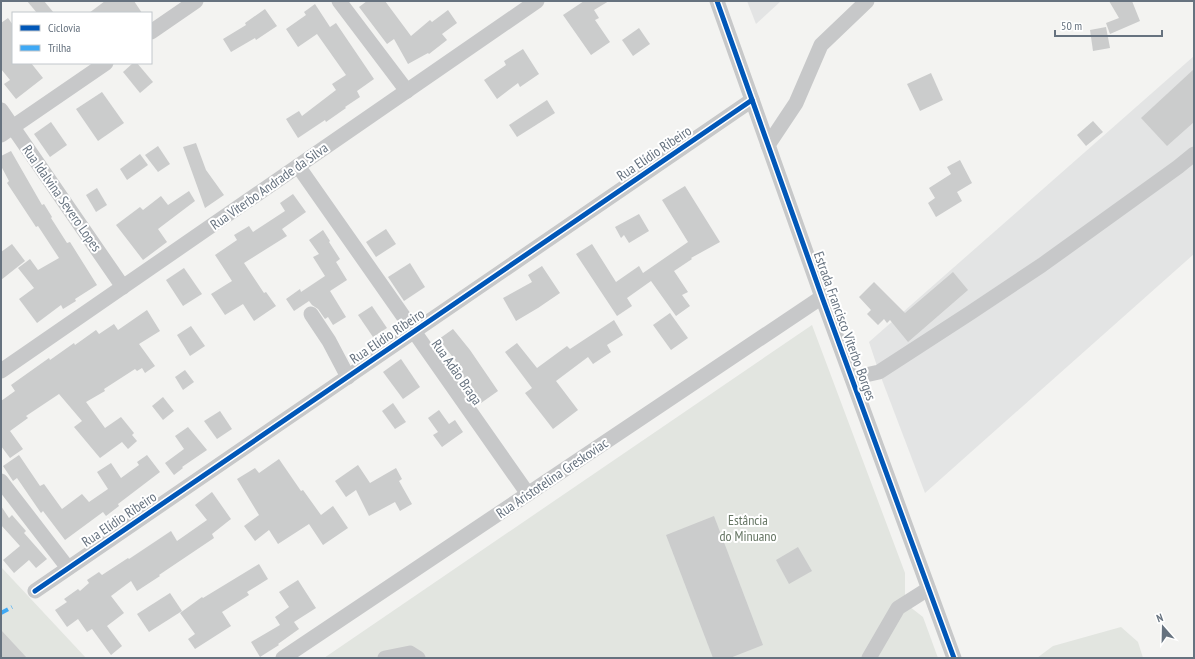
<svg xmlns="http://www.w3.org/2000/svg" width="1195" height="659" viewBox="0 0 1195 659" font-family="'PT Sans Narrow',sans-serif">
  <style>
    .built { fill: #e3e4e4 }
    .green { fill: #e2e5e0 }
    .building { fill: #cbcccc }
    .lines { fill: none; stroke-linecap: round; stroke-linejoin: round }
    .minor { stroke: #c7c8c9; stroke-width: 15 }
    .quiet { stroke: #3fa9f5; stroke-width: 4; stroke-dasharray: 8 4; stroke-linecap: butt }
    .cycleway-casing { stroke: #fff; stroke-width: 8 }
    .cycleway { stroke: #0057b8; stroke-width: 5 }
    .labels { text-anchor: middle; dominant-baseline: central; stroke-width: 4; stroke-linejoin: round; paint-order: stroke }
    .street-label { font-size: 14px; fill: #66727f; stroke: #fff }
    .park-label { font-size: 14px; fill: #667664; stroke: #fff }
  </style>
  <rect width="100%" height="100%" fill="#f3f3f1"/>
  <g class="built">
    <polygon points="747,1 781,1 756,24"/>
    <polygon points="1194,56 1194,254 925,493 879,372 869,342"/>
  </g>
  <g class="green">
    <polygon points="812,325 905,573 905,603 923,617 938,658 324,658"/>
    <polygon points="1,567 86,658 1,658"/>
    <polygon points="1121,627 1138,642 1143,658 1037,658 1053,646"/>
  </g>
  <g class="building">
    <polygon points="27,1 44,1 54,13 37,13"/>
    <polygon points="105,1 134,1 142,13 89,13"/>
    <polygon points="367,1 385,1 411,36 430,20 432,22 448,10 457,23 442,34 447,40 429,54 428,53 408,64 394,39 387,44 359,7"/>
    <polygon points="584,1 609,1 594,10 599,18 595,20 610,42 591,55 563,15"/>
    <polygon points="1109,1 1132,1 1140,21 1110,34 1106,23 1119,18"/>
    <polygon points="315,4 330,27 336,23 374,79 357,91 360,97 345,107 346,108 326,122 325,120 298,138 286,119 299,111 302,116 336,90 332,84 346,75 317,34 298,47 286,29 306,15 304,12"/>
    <polygon points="265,9 277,26 256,40 255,38 231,52 223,39 246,25 245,23"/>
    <polygon points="8,18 13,25 13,63 31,63 43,78 16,99 4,84 10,80 1,69 1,23"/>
    <polygon points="1106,27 1110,48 1093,51 1090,30"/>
    <polygon points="639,28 650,44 633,56 622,40"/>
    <polygon points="523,49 539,74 520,87 518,83 497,99 484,80 506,65 504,61"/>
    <polygon points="133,63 137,63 153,82 140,93 123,72"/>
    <polygon points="1194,69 1194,122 1167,146 1141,118"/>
    <polygon points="931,73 943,100 920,111 907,84"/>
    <polygon points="102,92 124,123 98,141 76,109"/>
    <polygon points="547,100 555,113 517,137 509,125"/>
    <polygon points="1093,121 1103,132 1086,146 1077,135"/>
    <polygon points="51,122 67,145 50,157 34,134"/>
    <polygon points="196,143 206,170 224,195 205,208 183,147"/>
    <polygon points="158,146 170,164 158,172 145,155"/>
    <polygon points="11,151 42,205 44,204 52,217 51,218 67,243 70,242 97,285 75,299 76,301 63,309 61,305 37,323 19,299 34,288 18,268 30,259 38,270 59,258 38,226 36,227 7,183 9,181 1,166 1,156"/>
    <polygon points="140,154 148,165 127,180 120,169"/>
    <polygon points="960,160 972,183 957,192 962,201 936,217 928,203 935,198 929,188 951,174 947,167"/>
    <polygon points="685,186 720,242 691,258 692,259 674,271 688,292 682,295 690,306 676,316 651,281 627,298 632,306 617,316 576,254 592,244 616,282 639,266 643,273 688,242 662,200"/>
    <polygon points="97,188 107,205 96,212 86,195"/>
    <polygon points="189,191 195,201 158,229 167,242 143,260 116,225 140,207 143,210 161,196 168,205"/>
    <polygon points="293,194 306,212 282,229 287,236 244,263 264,293 266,292 276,306 254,321 243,304 225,315 211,294 232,281 215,255 237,240 234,235 249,226 253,232 285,211 280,203"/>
    <polygon points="639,214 649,231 629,243 624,235 621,238 615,227"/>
    <polygon points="386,229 396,244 376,257 366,242"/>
    <polygon points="323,230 330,241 329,242 340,259 336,262 347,280 330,291 346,317 333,325 328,317 325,319 318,309 312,305 309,301 294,311 286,299 300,289 301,292 325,276 313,257 319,254 309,240"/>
    <polygon points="12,244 25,261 1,280 1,252"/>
    <polygon points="410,263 425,287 404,301 388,277"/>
    <polygon points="542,266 560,293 538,308 516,321 503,298 532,282 528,275"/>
    <polygon points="184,268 202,294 183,306 166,280"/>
    <polygon points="953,272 968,290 908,342 890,320 887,323 884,319 878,325 867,314 871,310 859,297 874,282 905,313"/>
    <polygon points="372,306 387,328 373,337 358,315"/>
    <polygon points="147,310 160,331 139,344 155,366 145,373 142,368 137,371 135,369 104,389 105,391 86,402 105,428 121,417 134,433 132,435 137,441 128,449 122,442 100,458 74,427 82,421 59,394 26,416 28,418 10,431 23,449 10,458 1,446 1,401 15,391 11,385 49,358 50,360 74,343 75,345 96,330 99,334 114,324 118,330"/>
    <polygon points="670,313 688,338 671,350 653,325"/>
    <polygon points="614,320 623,335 607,345 611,352 593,364 588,357 556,381 578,410 553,429 525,393 532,388 505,352 517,343 537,368 567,346 570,349"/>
    <polygon points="191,326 205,346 190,356 177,335"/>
    <polygon points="453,329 470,350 498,391 481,403 462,375 461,376 454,367 458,364 439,339"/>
    <polygon points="401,359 420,387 403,399 383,372"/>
    <polygon points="185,370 194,382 183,390 175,377"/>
    <polygon points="163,397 174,411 163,420 152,406"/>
    <polygon points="393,403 406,422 395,429 382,411"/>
    <polygon points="439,410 449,424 455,420 463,432 442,447 433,435 438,432 428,418"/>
    <polygon points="220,411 232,429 217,439 204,421"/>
    <polygon points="188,427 207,450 182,467 183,468 174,475 165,463 184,449 175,436"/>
    <polygon points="19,455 40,486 44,484 62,509 82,494 89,502 108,489 97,472 111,463 121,478 139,465 137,462 147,455 160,472 118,504 119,506 106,516 103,512 65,540 43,511 41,513 17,478 13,481 3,466"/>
    <polygon points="279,459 301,491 303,490 321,515 333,506 348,528 323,545 309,524 278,544 269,530 255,541 244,526 259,515 237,479 255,468 259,473"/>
    <polygon points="358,465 370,483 396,468 402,479 399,481 412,504 400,511 395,502 369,516 356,490 346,497 335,481"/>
    <polygon points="212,492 231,519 212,534 214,538 159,575 160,576 137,591 131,581 111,596 124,613 107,626 122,646 111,655 92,629 87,632 78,619 67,627 55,610 67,602 64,599 78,589 80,591 89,583 87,580 99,572 102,575 128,558 129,559 171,531 177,541 207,520 195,505"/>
    <polygon points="1,506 9,518 12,515 26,531 24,533 47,559 36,568 29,560 14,573 3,560 20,546 1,525"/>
    <polygon points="714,516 763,645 730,658 713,658 666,535"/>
    <polygon points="798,547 812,571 789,584 776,560"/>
    <polygon points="259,564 268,579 247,592 249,595 222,612 231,626 195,649 188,639 195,634 180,613 202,597 203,598"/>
    <polygon points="298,580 316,608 294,622 299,629 278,644 279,645 260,657 251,642 280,625 275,617 289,607 279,592"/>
    <polygon points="170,593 182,611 149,632 137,614"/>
    <polygon points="1,630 27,658 1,658"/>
  </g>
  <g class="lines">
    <g class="minor">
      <polyline points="339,1 407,91"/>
      <polyline points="717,1 822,297 954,658"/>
      <polyline points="151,32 196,1"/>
      <polyline points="1,110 123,287"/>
      <polyline points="1,135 106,63"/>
      <polyline points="768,145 796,103 821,45 867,1"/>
      <polyline points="298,166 528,494"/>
      <polyline points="311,314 329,341 348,377"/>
      <polyline points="1,371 537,1"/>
      <polyline points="852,378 879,372 970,313 1042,265 1178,167 1194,154"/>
      <polyline points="1,481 68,568"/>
      <polyline points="35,591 752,100"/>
      <polyline points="283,658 822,297"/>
      <polyline points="385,658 410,653 418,658"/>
      <polyline points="869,658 898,608 928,589"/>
    </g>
    <polyline class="quiet" points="1,613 12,607"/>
    <g class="cycleway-casing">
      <g id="cycleway">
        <polyline points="717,1 822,297 954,658"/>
        <polyline points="35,591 752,100"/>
      </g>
    </g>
    <use href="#cycleway" class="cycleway"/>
  </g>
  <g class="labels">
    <g class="street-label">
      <text transform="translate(654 153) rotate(-34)">Rua Elídio Ribeiro</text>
      <text transform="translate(269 186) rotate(-35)">Rua Viterbo Andrade da Silva</text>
      <text transform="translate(62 198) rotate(55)">Rua Idalvina Severo Lopes</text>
      <text transform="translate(845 326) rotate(70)">Estrada Francisco Viterbo Borges</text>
      <text transform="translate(387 336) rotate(-34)">Rua Elídio Ribeiro</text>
      <text transform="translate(457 372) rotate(55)">Rua Adão Braga</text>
      <text transform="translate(552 478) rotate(-34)">Rua Aristotelina Greskoviac</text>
      <text transform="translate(119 519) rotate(-34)">Rua Elídio Ribeiro</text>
    </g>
    <g class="park-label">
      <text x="748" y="520">Estância<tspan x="748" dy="16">do Minuano</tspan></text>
    </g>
  </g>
  <rect width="1195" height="659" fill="none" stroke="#66727f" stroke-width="4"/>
  <rect x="12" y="12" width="140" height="52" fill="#ffffff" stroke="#c2c7cc"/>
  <rect x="20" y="25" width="20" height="6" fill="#0057b8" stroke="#c2c7cc"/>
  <text x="48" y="32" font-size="12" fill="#66727f">Ciclovia</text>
  <rect x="20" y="45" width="20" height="6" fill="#3fa9f5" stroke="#c2c7cc"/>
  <text x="48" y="52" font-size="12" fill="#66727f">Trilha</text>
  <g transform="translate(1163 627) rotate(340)" stroke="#ffffff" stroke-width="3" paint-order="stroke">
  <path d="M0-3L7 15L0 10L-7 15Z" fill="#66727f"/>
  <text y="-6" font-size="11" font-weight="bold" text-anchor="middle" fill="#66727f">N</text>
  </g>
  <path d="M1055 30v6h107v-6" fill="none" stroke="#66727f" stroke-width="2"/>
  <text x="1061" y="30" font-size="12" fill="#66727f" stroke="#ffffff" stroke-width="3" paint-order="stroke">50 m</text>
</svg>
